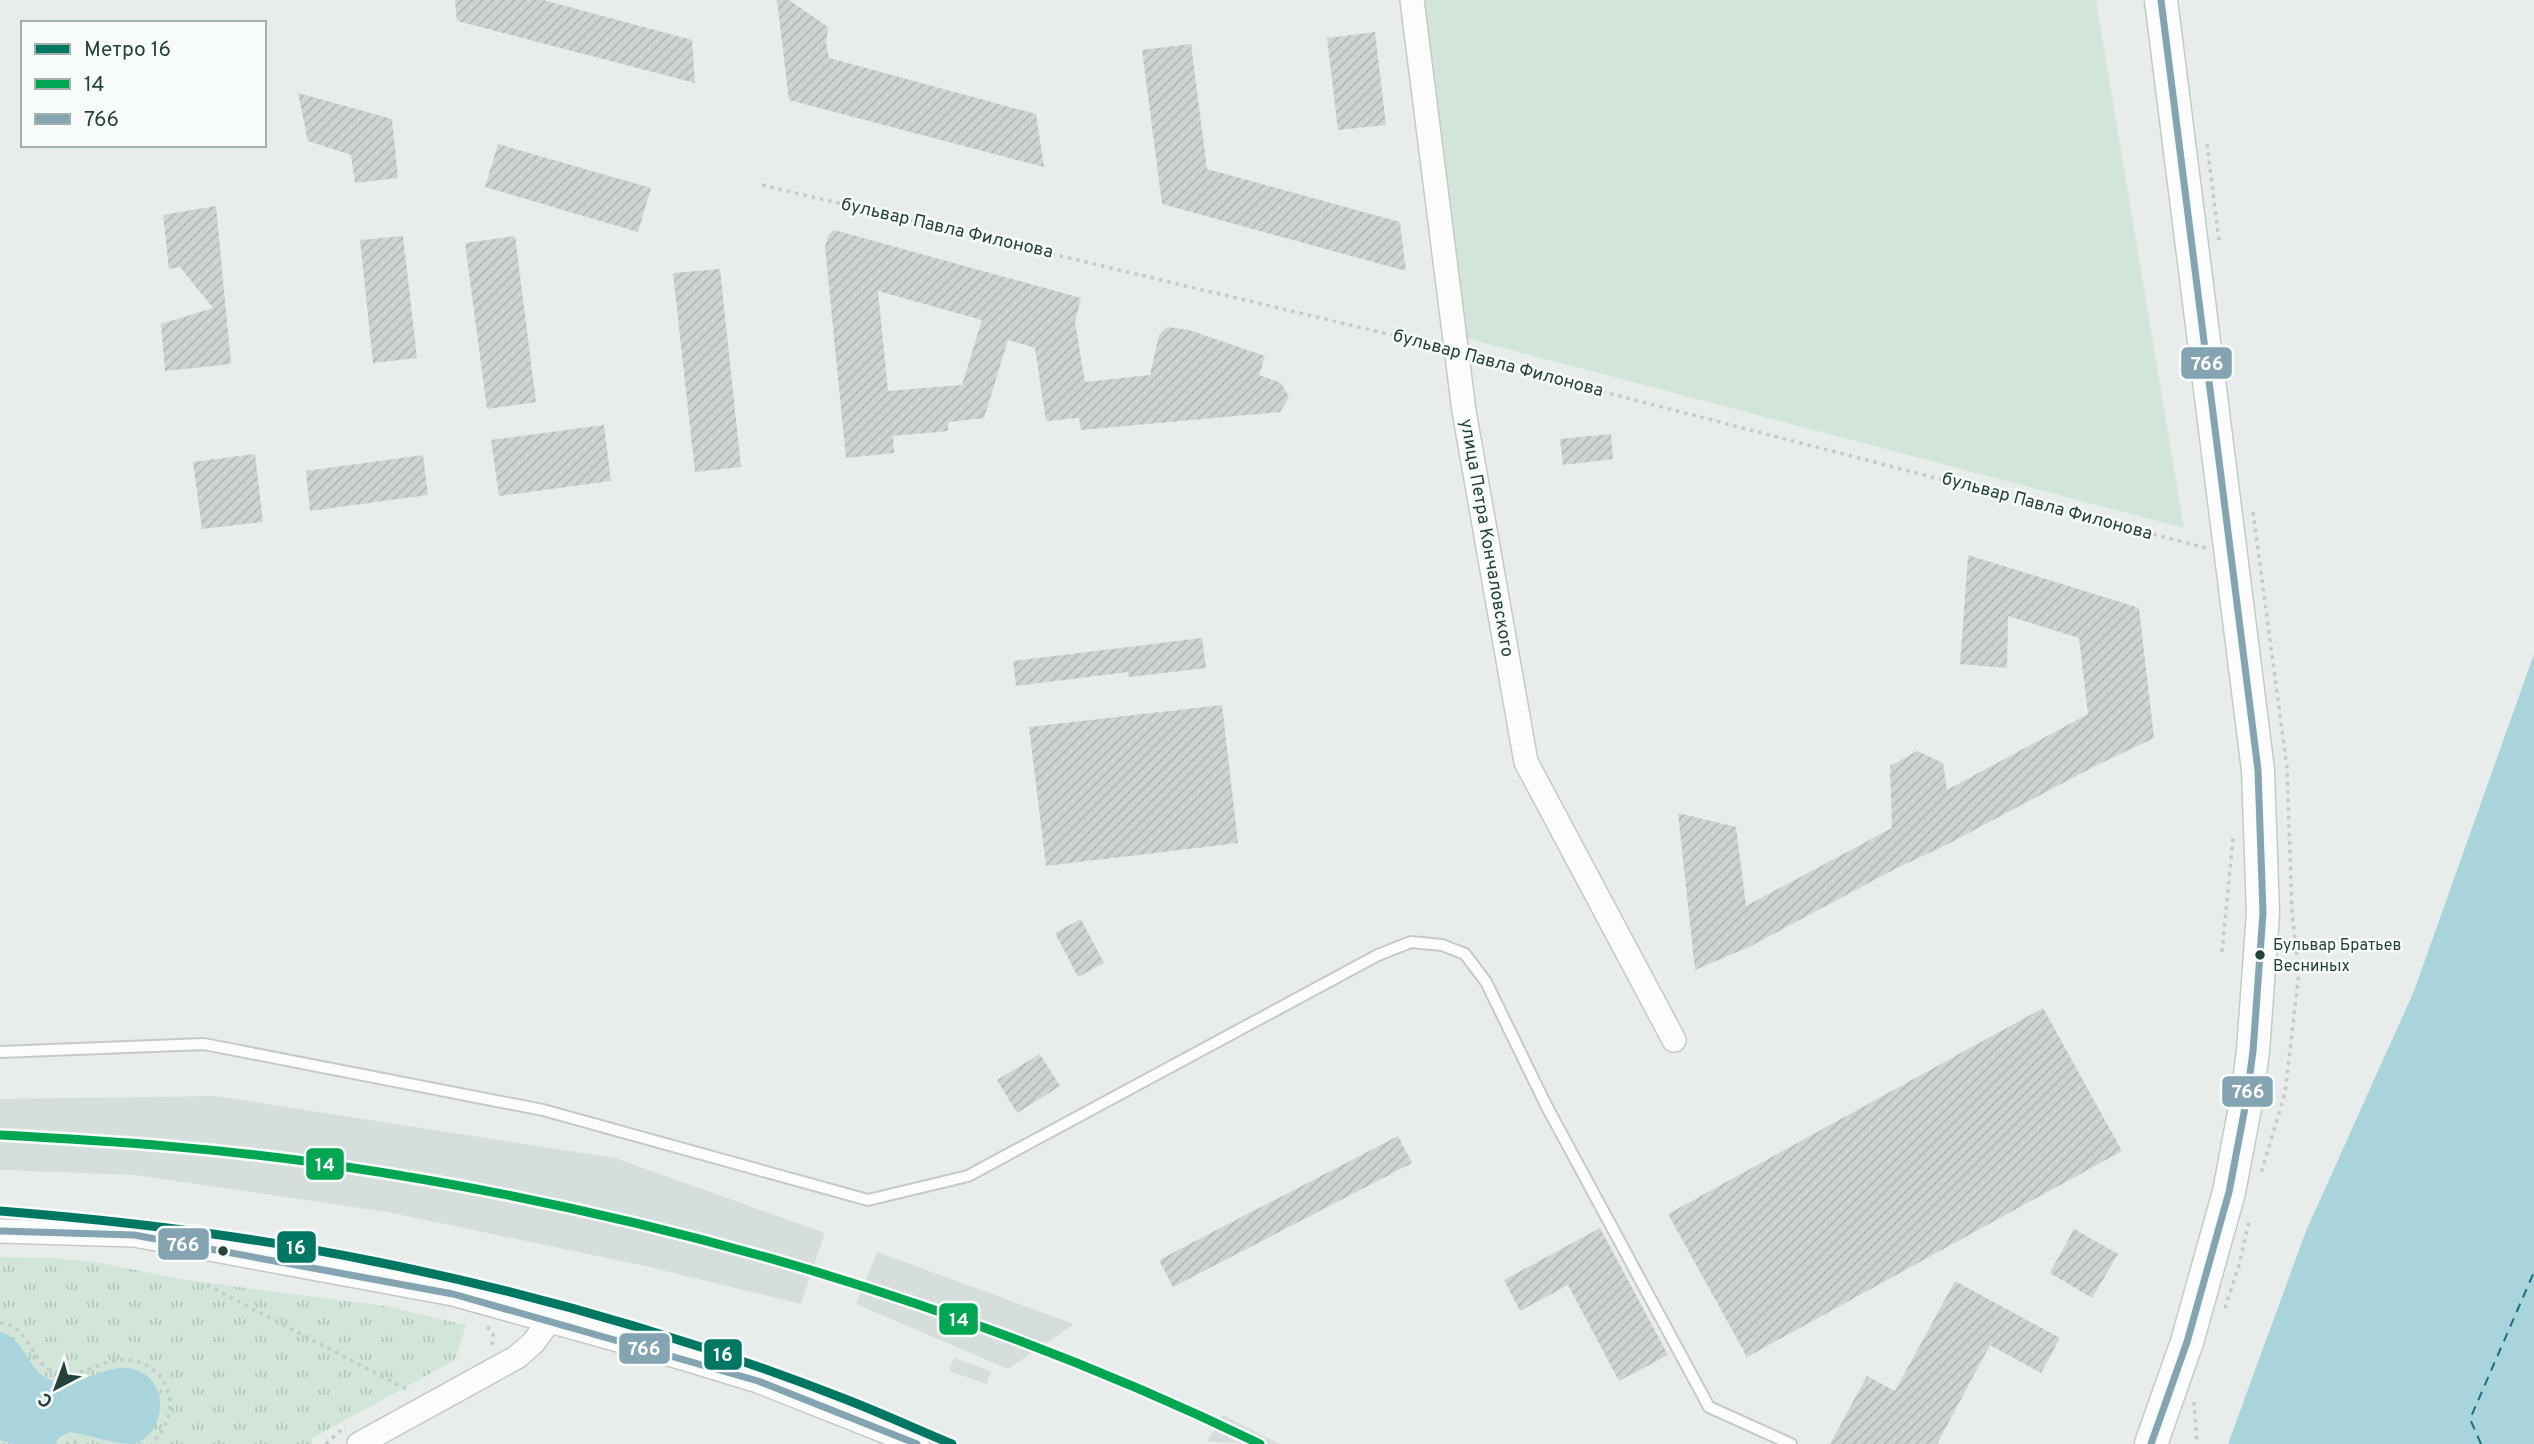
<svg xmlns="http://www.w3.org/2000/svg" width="2534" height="1444" viewBox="0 0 2534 1444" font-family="Overpass,sans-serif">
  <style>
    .built { fill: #d6dedb }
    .grass { fill: #d1e6d8 }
    .park { fill: url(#park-tufts) }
    .water { fill: #a9d4db }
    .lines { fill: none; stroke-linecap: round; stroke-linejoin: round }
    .ferry { stroke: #1c6f80; stroke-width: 2; stroke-dasharray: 9 7; stroke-linecap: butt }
    .building { fill: url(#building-hatch); fill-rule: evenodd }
    .lane-casing { stroke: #c5cac8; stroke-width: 14 }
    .street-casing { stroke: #c5cac8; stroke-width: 26 }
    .secondary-casing { stroke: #c3cbc8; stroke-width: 35 }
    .path { stroke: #c3ccca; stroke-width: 3.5; stroke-dasharray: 3.5 5; stroke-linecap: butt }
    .lane { stroke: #fcfcfc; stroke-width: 10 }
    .street { stroke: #fcfcfc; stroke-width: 23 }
    .secondary { stroke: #fcfcfc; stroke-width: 32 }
    .bus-1-casing { stroke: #f7fbf9; stroke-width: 12 }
    .bus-1 { stroke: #83a4b0; stroke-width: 7 }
    .rail-1-casing { stroke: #f7fbf9; stroke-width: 14 }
    .rail-1 { stroke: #00a651; stroke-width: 9 }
    .metro-1-casing { stroke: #f7fbf9; stroke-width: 14 }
    .metro-1 { stroke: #007763; stroke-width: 9 }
    .bus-dot { fill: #24423a; stroke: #f7fbf9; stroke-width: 2.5 }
    .labels { text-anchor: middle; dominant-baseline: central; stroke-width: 5; stroke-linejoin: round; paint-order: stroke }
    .bus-label { font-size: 16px; fill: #24423a; stroke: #f7fbf9; text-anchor: start }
    .street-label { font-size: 18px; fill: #24423a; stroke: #f7fbf9 }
    .line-badge { stroke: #f7fbf9; stroke-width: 2.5 }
    .badge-label { font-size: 19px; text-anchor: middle; font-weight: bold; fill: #fff }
  </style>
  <defs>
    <pattern id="park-tufts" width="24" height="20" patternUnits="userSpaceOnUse" patternTransform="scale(1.75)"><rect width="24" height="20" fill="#d1e6d8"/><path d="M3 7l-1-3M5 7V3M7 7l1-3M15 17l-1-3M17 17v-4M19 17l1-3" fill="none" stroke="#b3c6ba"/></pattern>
    <pattern id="building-hatch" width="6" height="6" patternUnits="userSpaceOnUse" patternTransform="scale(1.75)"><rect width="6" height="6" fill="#cfd4d2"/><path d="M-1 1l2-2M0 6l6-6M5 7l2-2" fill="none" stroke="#b2b7b5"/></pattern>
  </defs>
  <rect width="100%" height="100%" fill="#e8edeb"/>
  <g class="built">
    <polygon points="215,1096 615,1158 825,1233 801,1304 645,1266 387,1212 135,1175 0,1170 0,1099"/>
    <polygon points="877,1252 1074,1324 1008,1369 856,1304"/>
    <polygon points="954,1358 991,1371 987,1384 949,1371"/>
    <polygon points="1223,1415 1256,1432 1280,1444 1207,1442"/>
  </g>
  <polygon class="grass" points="1422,0 2096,0 2184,528 1466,338"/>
  <polygon class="park" points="0,1257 53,1258 95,1262 186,1280 385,1306 466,1325 455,1360 311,1439 313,1444 0,1444"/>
  <g class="water">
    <polygon points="2534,654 2534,1444 2228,1444 2306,1231 2414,991"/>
    <path d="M0,1332c24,5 27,37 48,47 33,16 60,-24 93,-7 29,15 24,63 -8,72 -22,0 -41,-9 -63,-12l-10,5 -6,7h-40l-14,-4z"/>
  </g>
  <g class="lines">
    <polyline class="ferry" points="2481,1444 2470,1419 2534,1272"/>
  </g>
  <g class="building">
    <polygon points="455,0 543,0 692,40 695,83 457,21"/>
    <polygon points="777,0 789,0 828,27 826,43 829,58 1036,114 1044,167 789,100"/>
    <polygon points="1375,32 1386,125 1338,130 1327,38"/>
    <polygon points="1191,44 1207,169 1400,222 1406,271 1162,204 1142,50"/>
    <polygon points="298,93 392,119 398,178 355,183 351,155 308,141"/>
    <polygon points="498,144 651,188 638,232 485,187"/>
    <polygon points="216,206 231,364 165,371 161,324 213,308 180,267 169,269 163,215"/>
    <path d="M834,230l247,68 -6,24 10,60 65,-7 9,-40 8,-8 22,3 76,26 -6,19 22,8 8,14 -9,15 -199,18 -2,-12 -33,3 -11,-73 -27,-8 -24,78 -36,4v9l-55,5 1,17 -48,5 -21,-211 3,-11zM878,291l104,29 -20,65 -74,6z"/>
    <polygon points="403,236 417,358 373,363 360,240"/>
    <polygon points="515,236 536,402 487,409 465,243"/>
    <polygon points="720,269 741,467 695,472 673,273"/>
    <polygon points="604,425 611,481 499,496 491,440"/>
    <polygon points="1611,434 1613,459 1563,465 1560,439"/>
    <polygon points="255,454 263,522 202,529 193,462"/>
    <polygon points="423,455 428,495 310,511 306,471"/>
    <polygon points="1968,555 2139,608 2154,738 2095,766 1948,844 1895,869 1749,947 1695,970 1678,813 1736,827 1746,906 1892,828 1890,766 1917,751 1943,763 1947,790 2088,714 2079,638 2008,616 2007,668 1960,664"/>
    <polygon points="1202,638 1206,668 1129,677 1128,672 1016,686 1013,661"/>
    <polygon points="1222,705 1238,843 1046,866 1029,727"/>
    <polygon points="1081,919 1104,963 1078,977 1055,933"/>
    <polygon points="2043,1008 2122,1151 1747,1357 1668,1214"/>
    <polygon points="1040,1054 1060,1086 1017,1113 997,1080"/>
    <polygon points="1398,1136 1412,1163 1173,1287 1159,1260"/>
    <polygon points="1600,1228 1668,1355 1619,1381 1568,1285 1520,1311 1504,1280"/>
    <polygon points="2074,1229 2118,1254 2092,1298 2050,1273"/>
    <polygon points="1955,1281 2060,1338 2041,1373 1990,1345 1937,1444 1830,1444 1867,1376 1895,1391"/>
  </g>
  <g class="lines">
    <g class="lane-casing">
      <polyline id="lane" points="0,1052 204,1044 543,1110 868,1200 968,1176 1378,955 1411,942 1442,945 1465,954 1486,982 1547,1107 1709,1407 1791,1444"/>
    </g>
    <g class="street-casing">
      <g id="street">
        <polyline points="1412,0 1464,411 1526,762 1674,1040"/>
        <polyline points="0,1231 134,1235 453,1294 686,1359 758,1381 917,1444"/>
        <polyline points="359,1444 517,1357 533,1343 550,1320"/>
      </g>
    </g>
    <g class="secondary-casing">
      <polyline id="secondary" points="2151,1444 2187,1342 2229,1192 2247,1097 2253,1051 2263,913 2258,770 2161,0"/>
    </g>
    <g class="path">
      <polyline points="2207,144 2219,241"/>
      <polyline points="762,185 1434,345"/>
      <polyline points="1479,357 1600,391 2206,548"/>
      <polyline points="2253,512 2287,768 2292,913 2299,972 2285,1093 2261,1173"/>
      <polyline points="2222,952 2233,838"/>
      <polyline points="207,1285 410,1391"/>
      <polyline points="2225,1308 2239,1265 2249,1221"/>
      <path d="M0,1323c28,0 31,40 54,49 28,12 49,-21 84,-10 8,2 16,7 22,14 6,9 11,20 10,30 -1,16 -8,28 -19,38"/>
      <path d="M487,1327c8,5 8,13 3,20"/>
      <polyline points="2194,1402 2197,1444"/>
      <polyline points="66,1444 71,1441 81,1444"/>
      <polyline points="326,1444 345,1426"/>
    </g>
    <use href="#lane" class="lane"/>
    <use href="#street" class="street"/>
    <use href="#secondary" class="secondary"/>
    <g class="bus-1-casing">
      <g id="bus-1">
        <polyline points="0,1231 134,1235 453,1294 758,1381 917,1444"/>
        <polyline points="2151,1444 2187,1342 2229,1192 2247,1097 2253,1051 2263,913 2258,770 2161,0"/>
      </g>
    </g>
    <use href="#bus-1" class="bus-1"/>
    <g class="rail-1-casing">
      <path id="rail-1" d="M0,1135c114,6 227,14 340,31 317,47 631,138 920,278"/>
    </g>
    <use href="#rail-1" class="rail-1"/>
    <g class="metro-1-casing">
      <path id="metro-1" d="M0,1211c125,10 249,25 372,50 161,32 320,78 473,138 36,14 71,30 107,45"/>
    </g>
    <use href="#metro-1" class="metro-1"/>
  </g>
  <g class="bus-dot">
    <circle cx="2260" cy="955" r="6"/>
    <circle cx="223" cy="1251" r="6"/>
  </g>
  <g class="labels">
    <g class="bus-label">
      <text x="2273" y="946">Бульвар Братьев<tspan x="2273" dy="21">Весниных</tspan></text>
    </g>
    <g class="street-label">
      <text transform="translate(947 229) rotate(13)">бульвар Павла Филонова</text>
      <text transform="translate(1498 364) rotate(15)">бульвар Павла Филонова</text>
      <text transform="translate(2047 507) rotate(15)">бульвар Павла Филонова</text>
      <text transform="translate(1486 538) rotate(80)">улица Петра Кончаловского</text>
    </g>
  </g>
  <g class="line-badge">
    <rect x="2180" y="346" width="53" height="34" rx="7" fill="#83a4b0"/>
    <rect x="2221" y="1075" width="53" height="33" rx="7" fill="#83a4b0"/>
    <rect x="305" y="1147" width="40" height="34" rx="7" fill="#00a651"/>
    <rect x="157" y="1227" width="53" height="34" rx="7" fill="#83a4b0"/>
    <rect x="276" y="1230" width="41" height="34" rx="7" fill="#007763"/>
    <rect x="938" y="1302" width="41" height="34" rx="7" fill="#00a651"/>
    <rect x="618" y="1332" width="53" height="33" rx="7" fill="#83a4b0"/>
    <rect x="703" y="1338" width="40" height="33" rx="7" fill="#007763"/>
  </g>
  <g class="badge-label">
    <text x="2207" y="370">766</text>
    <text x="2248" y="1098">766</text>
    <text x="325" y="1171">14</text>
    <text x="183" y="1251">766</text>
    <text x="296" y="1254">16</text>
    <text x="959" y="1326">14</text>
    <text x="644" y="1355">766</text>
    <text x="723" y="1361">16</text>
  </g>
  <rect x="21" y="21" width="245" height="126" fill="#f7fbf9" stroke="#a3b1ad" stroke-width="2"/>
  <rect x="35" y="44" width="35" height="10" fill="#007763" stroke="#a3b1ad" stroke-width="2"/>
  <text x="84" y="56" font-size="21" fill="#24423a">Метро 16</text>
  <rect x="35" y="79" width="35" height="10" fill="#00a651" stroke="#a3b1ad" stroke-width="2"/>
  <text x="84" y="91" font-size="21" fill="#24423a">14</text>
  <rect x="35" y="114" width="35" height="10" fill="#83a4b0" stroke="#a3b1ad" stroke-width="2"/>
  <text x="84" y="126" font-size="21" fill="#24423a">766</text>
  <g transform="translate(56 1388) rotate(221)" stroke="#f7fbf9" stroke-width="5" paint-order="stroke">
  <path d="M0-5L12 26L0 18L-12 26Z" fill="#24423a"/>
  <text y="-10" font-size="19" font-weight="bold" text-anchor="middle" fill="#24423a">С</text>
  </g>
</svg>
